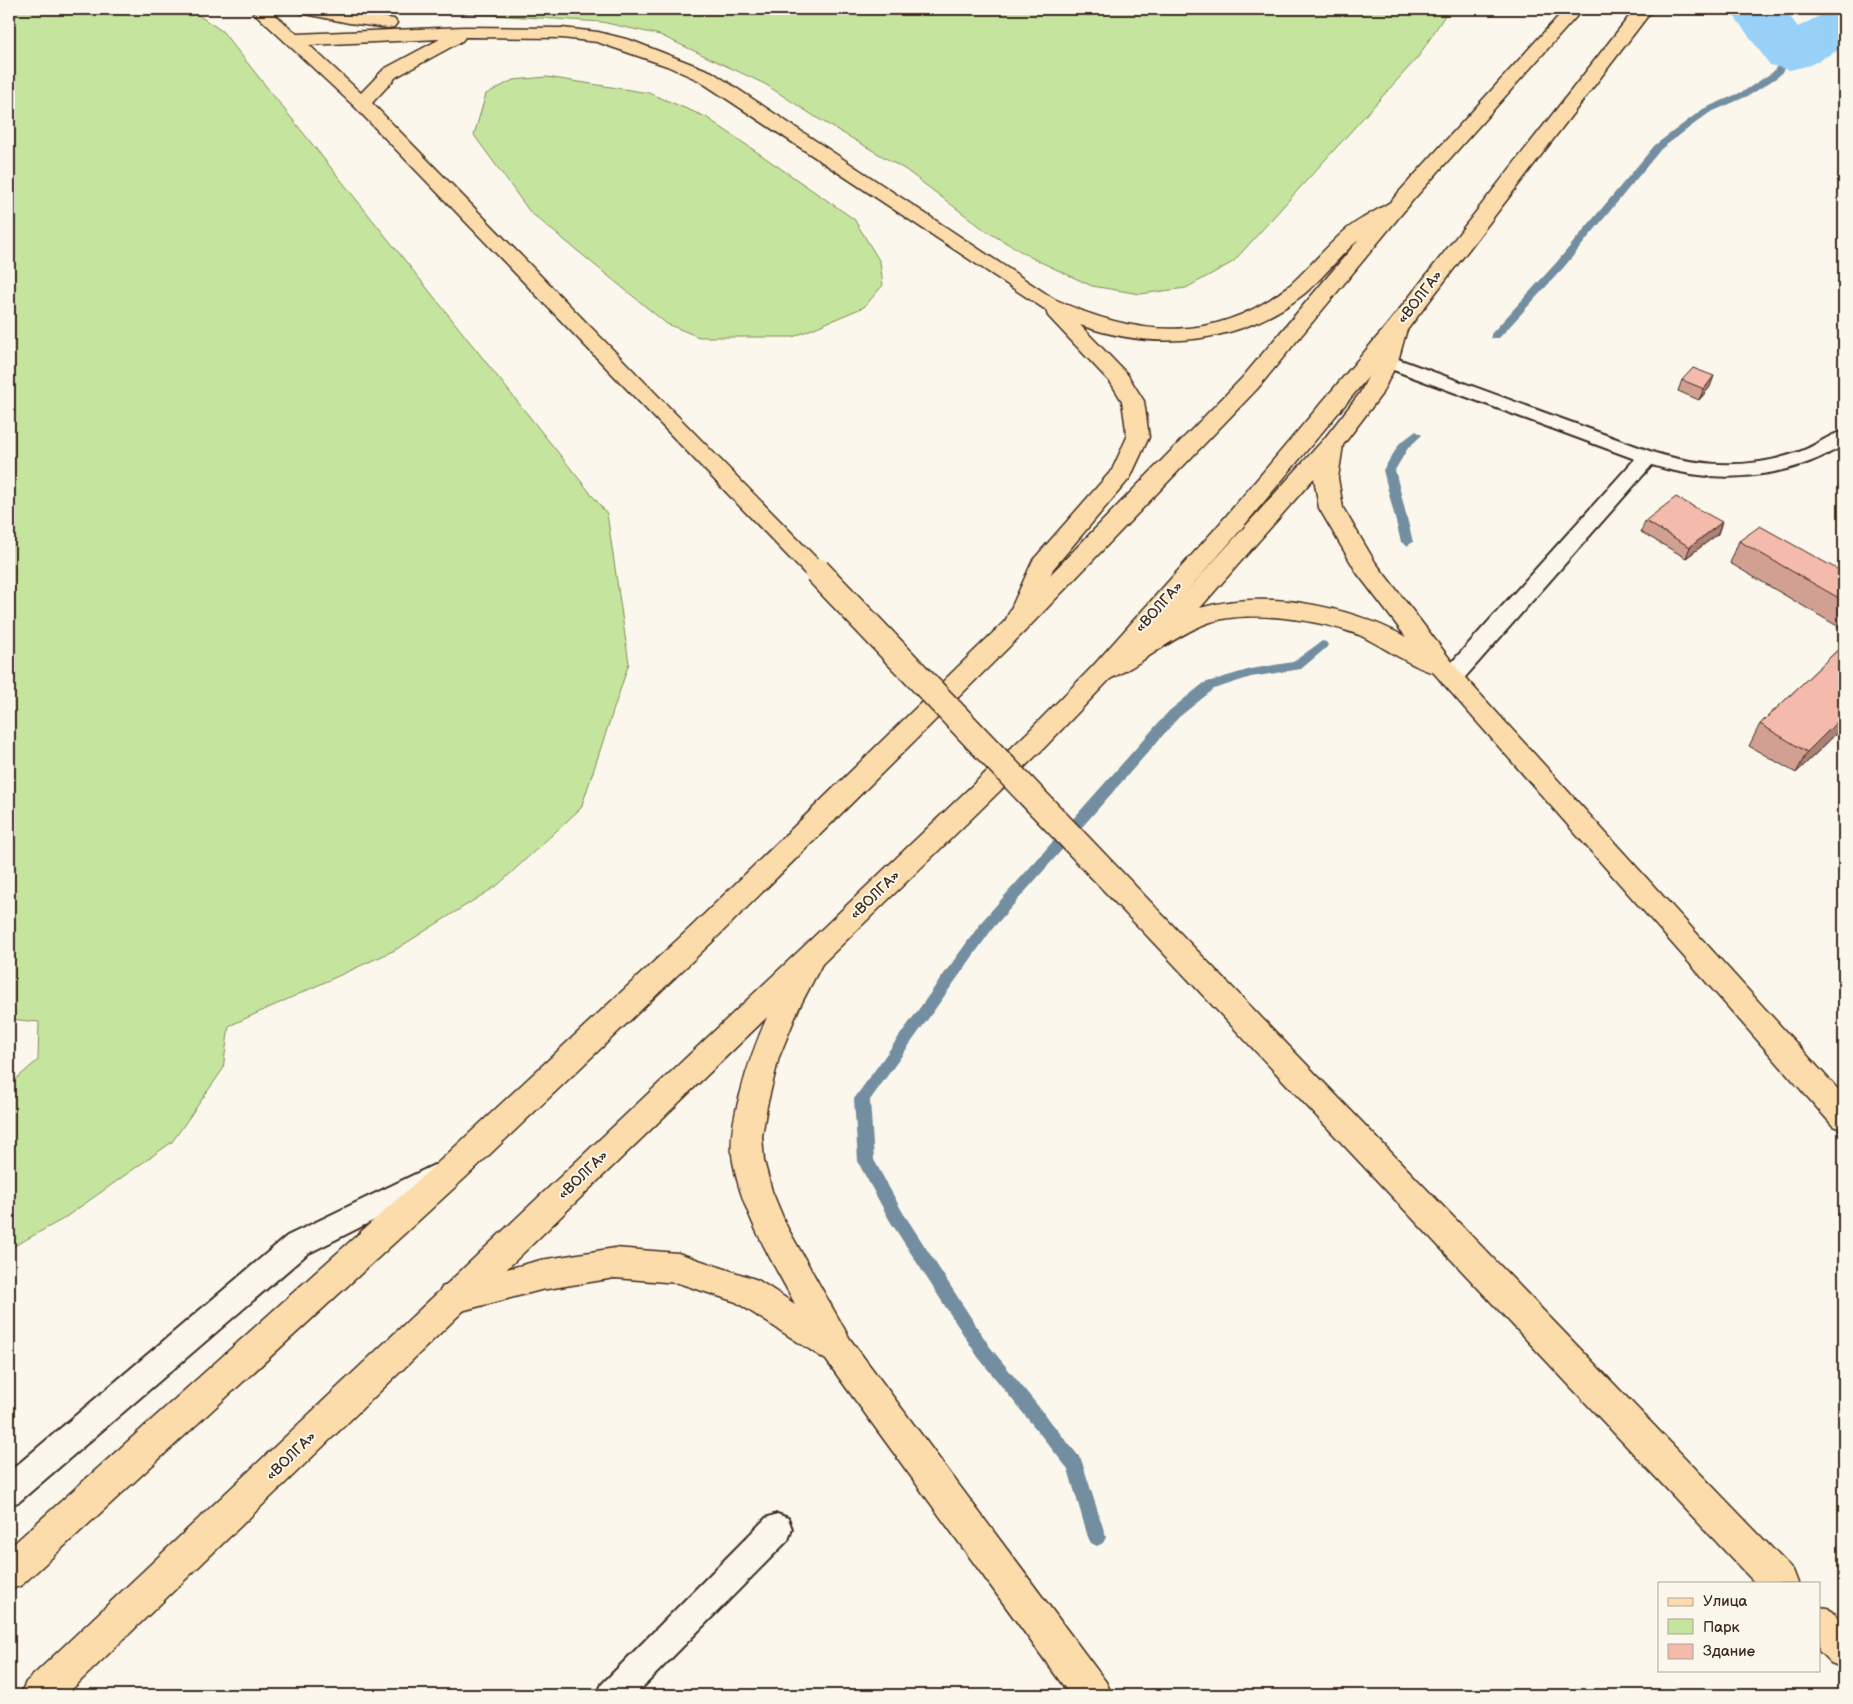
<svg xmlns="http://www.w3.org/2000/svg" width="1853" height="1704" viewBox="0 0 1853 1704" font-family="'Balsamiq Sans',sans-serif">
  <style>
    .green { fill: #c5e59e; stroke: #80885e }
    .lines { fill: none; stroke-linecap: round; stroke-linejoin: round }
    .stream { fill: #738ea0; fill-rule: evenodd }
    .river { fill: #98d1f7; fill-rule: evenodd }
    .service-casing { stroke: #3b2a1e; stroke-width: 4 }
    .primary-casing { stroke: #3b2a1e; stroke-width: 3 }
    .trunk-casing { stroke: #3b2a1e; stroke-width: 3 }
    .service { fill: #fbf7ec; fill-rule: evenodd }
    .primary { fill: #fddcac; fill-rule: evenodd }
    .trunk { fill: #fddcac; fill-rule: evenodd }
    .primary-bridge-casing { stroke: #3b2a1e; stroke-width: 29; stroke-linecap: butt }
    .primary-bridge { stroke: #fddcac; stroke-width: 26 }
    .wall { fill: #d2a093; stroke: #3b2a1e }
    .shaded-wall { fill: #ab8278; stroke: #3b2a1e }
    .building { fill: #f4baab; stroke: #3b2a1e }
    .labels { text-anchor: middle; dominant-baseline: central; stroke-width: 4; stroke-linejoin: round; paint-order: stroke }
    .street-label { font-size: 15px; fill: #3b2a1e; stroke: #fbf7ec }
  </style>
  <rect width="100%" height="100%" fill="#fbf7ec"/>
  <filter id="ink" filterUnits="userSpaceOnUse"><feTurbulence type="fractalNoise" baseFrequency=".02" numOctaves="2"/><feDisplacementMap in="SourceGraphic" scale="10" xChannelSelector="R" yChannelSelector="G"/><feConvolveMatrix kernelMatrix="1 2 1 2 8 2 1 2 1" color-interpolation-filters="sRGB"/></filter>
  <g filter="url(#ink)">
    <g class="green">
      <polygon points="9,9 189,9 222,31 607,514 629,663 581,808 498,885 395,950 229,1026 223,1069 172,1142 63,1219 9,1249 9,1085 38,1060 39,1022 9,1019"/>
      <polygon points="399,9 1449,9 1418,57 1233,262 1186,288 1140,294 1092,286 1034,259 986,231 906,170 817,118 765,84 660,35 602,22"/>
      <polygon points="547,77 649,93 706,117 854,219 880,262 883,285 864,307 793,337 699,337 667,324 530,212 474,135 486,94 513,80"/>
    </g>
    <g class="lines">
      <g class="stream">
        <polygon points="1787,51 1795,53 1779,76 1750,95 1709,113 1661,149 1564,267 1499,338 1491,338 1491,334 1556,263 1655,145 1703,109 1744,91 1773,72"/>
        <polygon points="1416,431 1422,435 1408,448 1395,470 1413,542 1407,546 1401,542 1383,470 1400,443"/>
        <polygon points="1322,641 1326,642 1328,645 1326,648 1301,669 1251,677 1214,689 1179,717 993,928 870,1100 874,1160 902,1211 990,1347 1081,1459 1106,1537 1103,1543 1097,1546 1091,1543 1088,1537 1068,1469 978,1357 890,1221 860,1166 858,1161 854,1099 983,920 1169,711 1204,683 1251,669 1293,662"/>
      </g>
      <polygon class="river" points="1729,9 1784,9 1798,27 1825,13 1844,9 1844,47 1810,65 1790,70 1770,65"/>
      <g class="service-casing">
        <g id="service">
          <path d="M1387,355l268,98c47,14 97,16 144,-1 15,-5 29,-17 45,-21v14c-58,35 -128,40 -192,20l-193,219 -8,2 -8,-2 -3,-6 3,-6 192,-213 -255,-94 -2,-4 2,-4z"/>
          <polygon points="434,1165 444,1169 448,1177 444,1185 307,1254 20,1501 9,1506 9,1472 287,1236"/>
          <polygon points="777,1514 788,1518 792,1529 788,1540 635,1695 597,1695 602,1684 766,1518"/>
        </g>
      </g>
      <g class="primary-casing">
        <g id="primary">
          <path d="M250,9h19l28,25 167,-7 98,1 36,4 32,8 82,32 342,227c82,38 161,46 236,-14 18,-16 33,-35 51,-51 15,-14 34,-22 51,-33l7,-2 7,2 3,4 -3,4c-17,11 -36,20 -51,34 -18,16 -33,36 -51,51 -65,51 -148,58 -224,31l47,49 17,27 5,36 -19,41 -77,91 -26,57 -3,6 -9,3 -9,-3 -3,-6 30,-66 79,-90 15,-33 -5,-36 -11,-18 -63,-67 -2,-6 -348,-230 -31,-14 -70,-24 -35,-4 -97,-1 -3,4 -66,36 -24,26 457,468 -3,6 -9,2 -9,-2 -453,-470zM440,39l-56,30 -23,24 -52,-48z"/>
          <polygon points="298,9 331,9 388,18 394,19 397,23 394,27 388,28 349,23 301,13"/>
          <path d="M1396,323l8,1 3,5 -9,32 -17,34 -38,50 -5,33 5,30 32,54 85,110 384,424v34l-11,-4 -400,-454c-12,0 -58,-30 -74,-37 -39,-15 -115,-27 -154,-11 -34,14 -62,39 -95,55l-9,3 -9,-3 -4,-6 4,-6 57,-34 175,-194 36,-46 16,-32 9,-32 3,-5zM1314,478l5,30 38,65 49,64c-60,-32 -140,-48 -206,-29z"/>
          <polygon points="1146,905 1156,908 1793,1570 1798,1583 1755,1583 1136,924 1132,916 1136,908"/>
          <path d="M810,948l10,4 4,8 -25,48 -20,49 -12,49 -5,30 2,25 8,30 15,36 63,112 256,343 6,13h-42l-244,-335 -90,-58 -58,-19 -63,-5 -74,12 -87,23 -12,-4 -4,-11 4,-11 12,-4 87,-23 74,-12 63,5 80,27 37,24c-24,-45 -53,-91 -62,-142 -4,-22 1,-46 7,-67 13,-52 34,-97 60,-143z"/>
          <polygon points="1819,1606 1832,1611 1844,1624 1844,1668 1831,1663 1819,1651"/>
        </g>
      </g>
      <g class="trunk-casing">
        <g id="trunk">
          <polygon points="1565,9 1583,9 1413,200 1258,388 1024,632 710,944 465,1178 22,1585 9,1590 9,1548 443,1158 690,928 1006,620 1242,378 1399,192"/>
          <polygon points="1635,9 1653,9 1404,334 1232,540 1110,679 1045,747 821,965 66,1695 20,1695 26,1682 801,949 1027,733 1092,667 1216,528 1388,324"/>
        </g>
      </g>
      <use href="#service" class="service"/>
      <use href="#primary" class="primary"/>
      <use href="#trunk" class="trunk"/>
      <g class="primary-bridge-casing">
        <polyline id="primary-bridge" points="817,571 1146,916"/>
      </g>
      <use href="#primary-bridge" class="primary-bridge"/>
    </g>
    <g class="wall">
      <polygon points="1682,380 1710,387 1699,400 1678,391"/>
      <polygon points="1645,521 1718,534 1686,558 1641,532"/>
      <polygon points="1739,541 1844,573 1844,630 1730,563"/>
      <polygon points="1844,644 1844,726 1796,773 1749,746 1760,724"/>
    </g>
    <g class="shaded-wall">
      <polygon points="1714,376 1710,387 1699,400 1704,389"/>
      <polygon points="1722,522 1718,534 1686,558 1690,547"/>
      <polygon points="1844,715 1844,726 1796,773 1807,752"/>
    </g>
    <g class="building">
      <polygon points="1693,368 1714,376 1704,389 1682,380"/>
      <polygon points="1676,497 1722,522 1690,547 1645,521"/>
      <polygon points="1760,526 1844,573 1844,601 1739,541"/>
      <polygon points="1844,644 1844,715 1807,752 1760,724"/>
    </g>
  </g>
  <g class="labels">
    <g class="street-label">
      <text transform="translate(1420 297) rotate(-52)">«ВОЛГА»</text>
      <text transform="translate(1159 607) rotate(-48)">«ВОЛГА»</text>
      <text transform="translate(875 895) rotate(-44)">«ВОЛГА»</text>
      <text transform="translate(583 1175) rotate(-44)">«ВОЛГА»</text>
      <text transform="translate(291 1456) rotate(-44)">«ВОЛГА»</text>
    </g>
  </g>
  <rect width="1853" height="1704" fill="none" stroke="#fbf7ec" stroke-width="30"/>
  <rect x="15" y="15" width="1823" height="1674" fill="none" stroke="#3b2a1e" stroke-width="2" filter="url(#ink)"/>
  <rect x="1658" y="1582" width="162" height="90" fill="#fbf7ec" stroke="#aea59a"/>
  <rect x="1668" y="1598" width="25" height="8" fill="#fddcac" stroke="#aea59a"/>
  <text x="1703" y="1606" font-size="15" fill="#3b2a1e">Улица</text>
  <rect x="1668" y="1619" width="25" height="15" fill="#c5e59e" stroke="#aea59a"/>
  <text x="1703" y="1632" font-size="15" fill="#3b2a1e">Парк</text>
  <rect x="1668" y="1644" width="25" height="15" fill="#f4baab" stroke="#aea59a"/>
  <text x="1703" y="1656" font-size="15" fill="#3b2a1e">Здание</text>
</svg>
